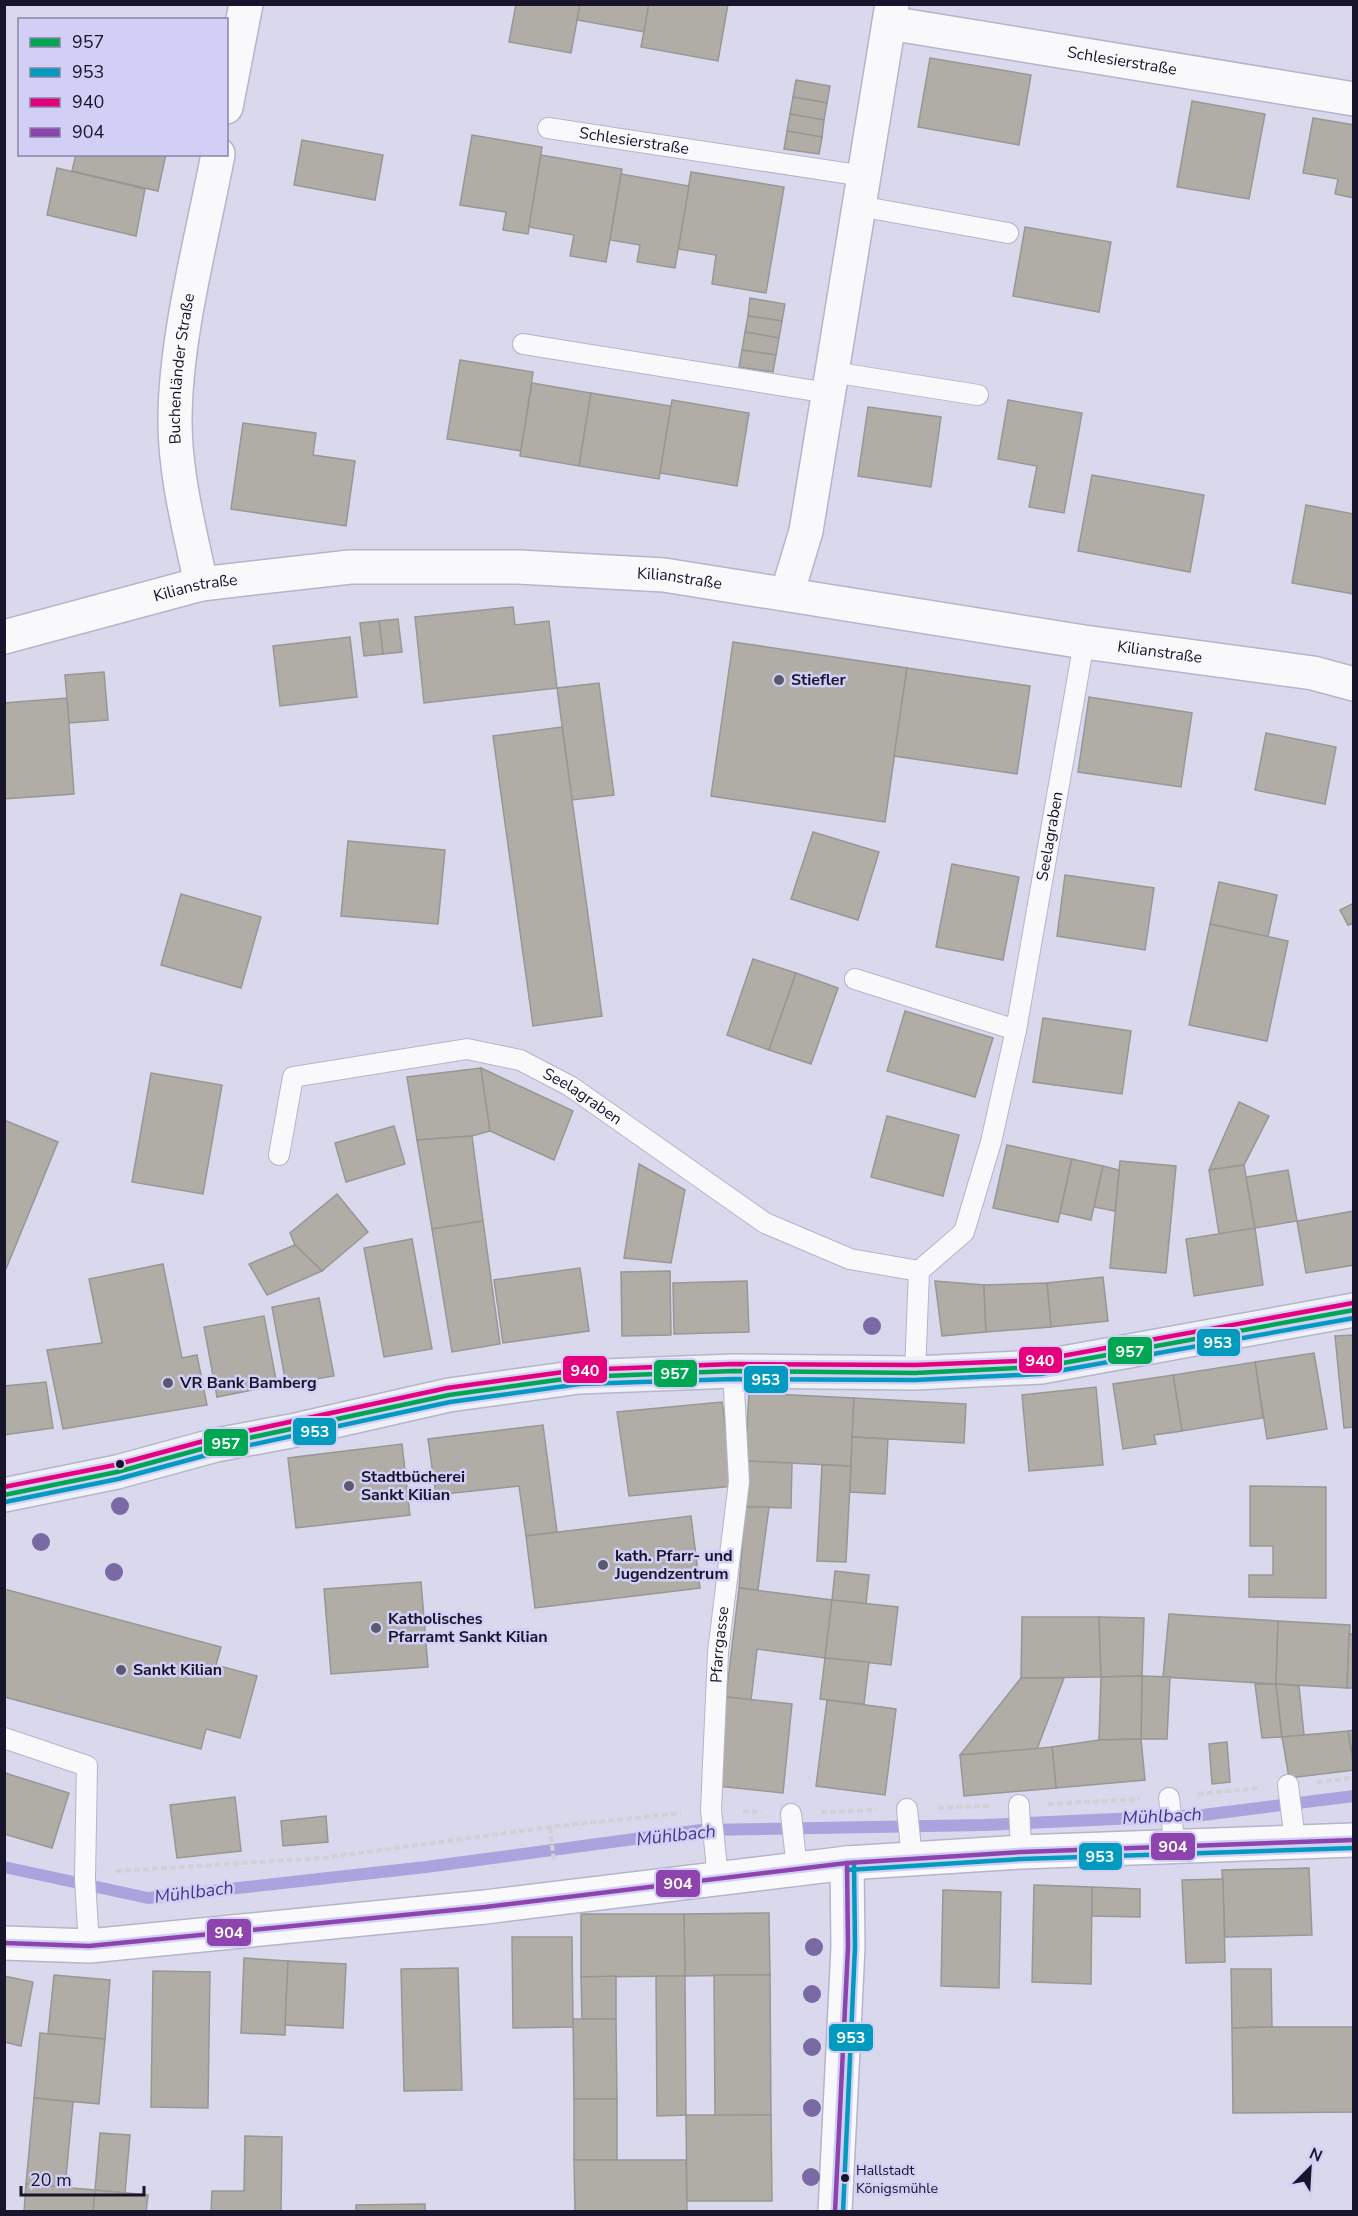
<svg xmlns="http://www.w3.org/2000/svg" width="1358" height="2216" viewBox="0 0 1358 2216" font-family="'Nunito Sans',sans-serif">
  <style>
    .lines { fill: none; stroke-linecap: round; stroke-linejoin: round }
    .stream { stroke: #aaa4de; stroke-width: 12 }
    .building { fill: #afada6; stroke: #989793; stroke-width: 1.5 }
    .lane-casing { stroke: #b6b4ca; stroke-width: 22 }
    .street-casing { stroke: #b6b4ca; stroke-width: 36 }
    .secondary-casing { stroke: #b6b4ca; stroke-width: 36 }
    .path { stroke: #d1d0d7; stroke-width: 4; stroke-dasharray: 6 3; stroke-linecap: butt }
    .lane { stroke: #f9f9fc; stroke-width: 20 }
    .street { stroke: #f9f9fc; stroke-width: 33 }
    .secondary { stroke: #eef1f6; stroke-width: 33 }
    .bus-1-casing { stroke: #d2cff6; stroke-width: 9 }
    .bus-2-casing { stroke: #d2cff6; stroke-width: 9 }
    .bus-3-casing { stroke: #d2cff6; stroke-width: 9 }
    .bus-4-casing { stroke: #d2cff6; stroke-width: 9 }
    .bus-1 { stroke: #00a651; stroke-width: 4.5 }
    .bus-2 { stroke: #029abe; stroke-width: 4.5 }
    .bus-3 { stroke: #e5007d; stroke-width: 4.5 }
    .bus-4 { stroke: #8e44ad; stroke-width: 4.5 }
    .tree { fill: #796aa3 }
    .poi-dot { fill: #5b596f; stroke: #d2cff6; stroke-width: 2 }
    .bus-dot { fill: #17142b; stroke: #d2cff6; stroke-width: 2 }
    .labels { text-anchor: middle; dominant-baseline: central; stroke-width: 5; stroke-linejoin: round; paint-order: stroke }
    .bus-label { font-size: 14px; fill: #17142b; stroke: #d2cff6; text-anchor: start }
    .street-label { font-size: 16px; fill: #17142b; stroke: #d2cff6 }
    .poi-label { font-size: 16px; font-weight: bold; fill: #17142b; stroke: #d2cff6; text-anchor: start }
    .water-label { font-size: 18px; font-style: italic; fill: #47358c; stroke: #d2cff6 }
    .line-badge { stroke: #d2cff6; stroke-width: 2 }
    .badge-label { font-size: 16px; text-anchor: middle; font-weight: bold; fill: #fff }
  </style>
  <rect width="100%" height="100%" fill="#dad8ed"/>
  <g class="lines">
    <polyline class="stream" points="4,1867 148,1898 426,1867 701,1830 984,1825 1203,1815 1354,1796"/>
  </g>
  <g class="building">
    <polygon points="516,4 580,4 571,53 509,42"/>
    <polygon points="580,4 649,4 644,32 577,20"/>
    <polygon points="649,4 728,4 718,61 641,47"/>
    <polygon points="930,58 1031,75 1019,145 918,127"/>
    <polygon points="796,80 830,86 827,103 793,97"/>
    <polygon points="793,97 827,103 824,120 790,114"/>
    <polygon points="1192,101 1265,114 1249,199 1177,187"/>
    <polygon points="790,114 824,120 822,137 787,131"/>
    <polygon points="1313,118 1354,125 1354,198 1335,194 1338,179 1303,173"/>
    <polygon points="787,131 822,137 819,154 784,149"/>
    <polygon points="472,135 542,147 528,234 503,230 506,212 460,205"/>
    <polygon points="302,140 383,155 375,200 294,185"/>
    <polygon points="76,154 166,154 158,191 72,171"/>
    <polygon points="541,155 622,169 606,262 570,256 574,235 529,227"/>
    <polygon points="57,168 145,189 136,236 47,215"/>
    <polygon points="691,172 784,187 766,293 712,284 716,255 678,249"/>
    <polygon points="621,174 689,186 675,268 637,262 640,245 610,240"/>
    <polygon points="1025,227 1111,242 1099,312 1013,296"/>
    <polygon points="750,298 785,304 782,321 748,316"/>
    <polygon points="748,316 782,321 779,338 745,332"/>
    <polygon points="745,332 779,338 776,355 742,350"/>
    <polygon points="742,350 776,355 773,372 739,367"/>
    <polygon points="460,360 533,372 521,451 447,439"/>
    <polygon points="532,383 591,393 579,466 520,456"/>
    <polygon points="591,393 671,406 659,479 579,466"/>
    <polygon points="672,400 749,413 737,486 660,473"/>
    <polygon points="1008,400 1082,413 1064,513 1029,507 1037,466 998,459"/>
    <polygon points="868,407 941,417 931,487 858,476"/>
    <polygon points="243,423 316,433 313,455 355,461 346,526 231,509"/>
    <polygon points="1092,475 1204,495 1190,572 1078,551"/>
    <polygon points="1306,505 1354,514 1354,594 1292,583"/>
    <polygon points="513,607 515,625 549,621 557,688 424,703 415,617"/>
    <polygon points="398,619 402,652 383,654 379,621"/>
    <polygon points="379,621 383,654 364,656 360,623"/>
    <polygon points="350,637 357,697 280,706 273,646"/>
    <polygon points="733,642 907,668 885,822 711,796"/>
    <polygon points="907,668 1030,686 1017,774 894,756"/>
    <polygon points="104,672 108,720 69,723 65,675"/>
    <polygon points="599,683 614,795 572,800 557,688"/>
    <polygon points="1089,697 1192,713 1181,787 1078,772"/>
    <polygon points="67,698 74,794 4,799 4,703"/>
    <polygon points="562,727 602,1016 533,1026 493,736"/>
    <polygon points="1266,733 1336,747 1325,804 1255,790"/>
    <polygon points="813,832 879,852 858,920 791,899"/>
    <polygon points="348,841 445,850 438,924 341,916"/>
    <polygon points="952,864 1019,877 1003,960 936,947"/>
    <polygon points="1065,875 1154,888 1145,950 1057,936"/>
    <polygon points="1219,882 1277,895 1268,937 1210,924"/>
    <polygon points="181,894 261,917 241,988 161,965"/>
    <polygon points="1354,903 1354,923 1348,925 1340,910"/>
    <polygon points="1210,924 1288,941 1267,1041 1189,1025"/>
    <polygon points="753,959 796,973 769,1050 727,1035"/>
    <polygon points="796,973 838,988 811,1064 769,1050"/>
    <polygon points="905,1011 993,1038 975,1097 887,1071"/>
    <polygon points="1043,1018 1131,1031 1122,1094 1033,1082"/>
    <polygon points="481,1068 490,1131 472,1136 417,1140 407,1077"/>
    <polygon points="481,1068 573,1111 554,1160 490,1131"/>
    <polygon points="151,1073 222,1085 203,1194 132,1182"/>
    <polygon points="1239,1102 1269,1116 1244,1165 1209,1170"/>
    <polygon points="887,1116 959,1135 943,1196 871,1177"/>
    <polygon points="4,1120 58,1142 6,1269 4,1269"/>
    <polygon points="394,1126 405,1164 346,1182 335,1143"/>
    <polygon points="472,1136 483,1221 432,1229 417,1140"/>
    <polygon points="1007,1145 1072,1159 1058,1222 993,1208"/>
    <polygon points="1072,1159 1103,1166 1091,1220 1060,1213"/>
    <polygon points="1120,1161 1176,1166 1166,1273 1110,1268"/>
    <polygon points="639,1164 685,1190 671,1263 624,1258"/>
    <polygon points="1244,1165 1255,1228 1219,1234 1209,1170"/>
    <polygon points="1103,1166 1119,1170 1115,1211 1094,1207"/>
    <polygon points="1288,1170 1297,1221 1255,1228 1246,1177"/>
    <polygon points="337,1194 368,1232 322,1271 295,1245 290,1233"/>
    <polygon points="1354,1211 1354,1265 1306,1273 1297,1221"/>
    <polygon points="483,1221 500,1344 452,1352 432,1229"/>
    <polygon points="1255,1228 1263,1285 1194,1296 1186,1239"/>
    <polygon points="412,1239 432,1349 384,1357 364,1248"/>
    <polygon points="295,1245 322,1271 267,1295 249,1264"/>
    <polygon points="163,1264 182,1358 197,1355 207,1405 63,1429 47,1350 102,1343 89,1279"/>
    <polygon points="580,1268 589,1331 503,1343 494,1280"/>
    <polygon points="670,1271 671,1335 622,1336 621,1272"/>
    <polygon points="1103,1277 1108,1321 1051,1327 1047,1283"/>
    <polygon points="747,1281 749,1332 674,1334 673,1283"/>
    <polygon points="935,1281 984,1285 986,1332 942,1336"/>
    <polygon points="1047,1283 1051,1327 986,1332 984,1285"/>
    <polygon points="319,1298 334,1376 286,1384 272,1307"/>
    <polygon points="264,1316 277,1385 217,1397 204,1327"/>
    <polygon points="1354,1335 1354,1427 1344,1428 1335,1336"/>
    <polygon points="1314,1353 1327,1429 1267,1439 1255,1362"/>
    <polygon points="1255,1362 1263,1418 1182,1431 1173,1375"/>
    <polygon points="1173,1375 1182,1431 1154,1435 1156,1444 1123,1449 1113,1384"/>
    <polygon points="46,1382 53,1428 4,1435 4,1386"/>
    <polygon points="1096,1387 1103,1465 1029,1471 1022,1395"/>
    <polygon points="749,1393 854,1398 851,1466 745,1461"/>
    <polygon points="854,1398 966,1404 964,1443 852,1437"/>
    <polygon points="722,1402 734,1486 629,1496 617,1412"/>
    <polygon points="543,1425 557,1532 526,1536 519,1486 436,1495 428,1439"/>
    <polygon points="852,1437 888,1439 885,1494 850,1492"/>
    <polygon points="402,1444 410,1515 296,1528 288,1458"/>
    <polygon points="745,1461 792,1463 791,1508 745,1507"/>
    <polygon points="822,1465 851,1466 846,1562 817,1561"/>
    <polygon points="1250,1486 1326,1487 1326,1598 1249,1597 1249,1575 1273,1575 1273,1546 1250,1546"/>
    <polygon points="745,1507 769,1507 758,1590 739,1588"/>
    <polygon points="691,1516 700,1588 535,1608 526,1536"/>
    <polygon points="835,1571 869,1575 866,1604 832,1600"/>
    <polygon points="421,1582 428,1667 331,1674 324,1589"/>
    <polygon points="739,1588 832,1600 825,1658 757,1649 751,1700 726,1697"/>
    <polygon points="4,1589 221,1647 216,1665 257,1676 240,1738 206,1729 201,1749 4,1697"/>
    <polygon points="832,1600 898,1607 891,1665 825,1658"/>
    <polygon points="1169,1614 1278,1621 1276,1684 1163,1677"/>
    <polygon points="1022,1617 1099,1617 1101,1677 1021,1678"/>
    <polygon points="1099,1617 1144,1618 1142,1676 1101,1677"/>
    <polygon points="1278,1621 1350,1625 1347,1688 1276,1684"/>
    <polygon points="1349,1634 1354,1634 1354,1688 1347,1688"/>
    <polygon points="825,1658 869,1662 864,1704 820,1699"/>
    <polygon points="1142,1676 1170,1677 1167,1739 1141,1739"/>
    <polygon points="1142,1676 1141,1739 1099,1740 1101,1677"/>
    <polygon points="1021,1678 1064,1678 1037,1749 960,1755"/>
    <polygon points="1255,1684 1276,1684 1282,1737 1262,1738"/>
    <polygon points="1276,1684 1299,1686 1304,1735 1282,1737"/>
    <polygon points="726,1697 792,1704 783,1793 718,1786"/>
    <polygon points="827,1700 896,1709 885,1795 816,1786"/>
    <polygon points="1354,1730 1354,1763 1348,1731"/>
    <polygon points="1348,1731 1354,1770 1289,1778 1282,1737"/>
    <polygon points="1141,1739 1145,1780 1056,1788 1052,1747 1099,1740"/>
    <polygon points="1227,1742 1230,1782 1212,1784 1209,1744"/>
    <polygon points="1052,1747 1056,1788 964,1796 960,1755"/>
    <polygon points="5,1773 69,1793 52,1848 4,1834"/>
    <polygon points="235,1797 241,1851 177,1858 170,1805"/>
    <polygon points="326,1816 328,1842 283,1846 281,1821"/>
    <polygon points="1309,1868 1312,1935 1225,1937 1222,1870"/>
    <polygon points="1223,1879 1225,1962 1186,1963 1182,1880"/>
    <polygon points="1034,1885 1092,1887 1091,1984 1032,1982"/>
    <polygon points="1092,1887 1140,1889 1140,1917 1092,1916"/>
    <polygon points="943,1890 1001,1892 999,1988 941,1986"/>
    <polygon points="769,1913 770,1975 685,1976 684,1914"/>
    <polygon points="581,1914 684,1914 685,1976 581,1977"/>
    <polygon points="512,1937 572,1937 573,2027 513,2028"/>
    <polygon points="244,1958 288,1961 285,2035 241,2033"/>
    <polygon points="288,1961 346,1964 343,2028 285,2025"/>
    <polygon points="458,1968 462,2090 404,2091 401,1969"/>
    <polygon points="1231,1969 1271,1969 1272,2027 1232,2028"/>
    <polygon points="153,1971 210,1972 208,2108 151,2107"/>
    <polygon points="54,1975 110,1980 105,2039 48,2034"/>
    <polygon points="714,1975 770,1975 771,2115 715,2116"/>
    <polygon points="4,1976 33,1982 21,2046 4,2042"/>
    <polygon points="616,1976 616,2019 582,2019 581,1977"/>
    <polygon points="656,1976 685,1976 686,2115 657,2116"/>
    <polygon points="573,2019 616,2019 617,2099 574,2099"/>
    <polygon points="1272,2027 1354,2027 1354,2112 1233,2113 1232,2028"/>
    <polygon points="40,2033 105,2039 99,2104 34,2098"/>
    <polygon points="34,2098 73,2102 65,2188 26,2184"/>
    <rect x="574" y="2099" width="43" height="61"/>
    <polygon points="686,2115 771,2115 772,2201 687,2201"/>
    <polygon points="100,2133 130,2135 125,2193 95,2190"/>
    <polygon points="245,2136 282,2137 281,2212 211,2212 212,2191 244,2191"/>
    <polygon points="574,2160 686,2160 687,2211 575,2212"/>
    <polygon points="26,2184 95,2190 93,2212 24,2212"/>
    <polygon points="95,2190 148,2195 146,2212 93,2212"/>
    <polygon points="425,2204 425,2212 356,2212 356,2205"/>
  </g>
  <g class="lines">
    <g class="lane-casing">
      <g id="lane">
        <path id="s1" d="M548,128l316,48"/>
        <polyline points="859,206 1008,233"/>
        <polyline points="523,344 828,393"/>
        <polyline points="832,372 978,395"/>
        <polyline points="855,979 1016,1030"/>
        <path id="s2" d="M279,1155l14,-78 174,-28 53,11 50,26 195,137 85,36 69,12"/>
        <path id="s3" d="M915,1373l4,-102 45,-39 27,-90 25,-112 68,-388"/>
        <polyline points="4,1738 87,1766 85,1879 89,1946"/>
        <polyline points="1288,1785 1295,1841"/>
        <polyline points="1169,1798 1175,1848"/>
        <polyline points="1019,1805 1021,1852"/>
        <polyline points="907,1809 912,1859"/>
        <polyline points="791,1814 797,1869"/>
        <path id="s4" d="M718,1878l-7,-68 7,-158 21,-170 -6,-111"/>
      </g>
    </g>
    <g class="street-casing">
      <g id="street">
        <path id="s5" d="M889,23l465,76"/>
        <polyline points="226,107 246,4"/>
        <path id="s6" d="M201,584c-11,-53 -26,-108 -26,-163 0,-84 27,-182 43,-267"/>
        <polyline points="787,594 806,531 892,4"/>
        <path id="s7" d="M4,637l197,-53 149,-17h169l145,8 420,67 229,31 41,11"/>
        <polyline points="4,1943 89,1946 485,1907 847,1863 1021,1852 1354,1840"/>
        <polyline points="835,2212 848,1947 847,1863"/>
      </g>
    </g>
    <g class="secondary-casing">
      <polyline id="secondary" points="4,1495 117,1472 216,1445 291,1431 449,1395 579,1377 733,1371 915,1373 1041,1367 1354,1310"/>
    </g>
    <g class="path">
      <polyline points="1317,1782 1354,1778"/>
      <polyline points="1198,1794 1259,1788"/>
      <polyline points="1048,1804 1140,1799"/>
      <polyline points="938,1808 990,1806"/>
      <polyline points="743,1811 762,1812"/>
      <polyline points="821,1812 876,1810"/>
      <polyline points="550,1827 554,1862"/>
      <polyline points="116,1871 323,1858 550,1827 681,1813"/>
    </g>
    <use href="#lane" class="lane"/>
    <use href="#street" class="street"/>
    <use href="#secondary" class="secondary"/>
    <g class="bus-1-casing">
      <polyline id="bus-1" points="4,1495 117,1472 216,1445 449,1395 579,1377 733,1371 915,1373 1041,1367 1354,1310"/>
    </g>
    <g class="bus-2-casing">
      <g id="bus-2">
        <polyline points="5,1502 118,1479 218,1452 450,1402 580,1384 733,1379 915,1380 1041,1374 1354,1318"/>
        <polyline points="847,1870 1021,1859 1354,1848"/>
        <polyline points="843,2212 855,1947 854,1863"/>
      </g>
    </g>
    <g class="bus-3-casing">
      <polyline id="bus-3" points="4,1487 115,1465 215,1438 447,1388 578,1370 733,1364 915,1365 1040,1360 1353,1303"/>
    </g>
    <g class="bus-4-casing">
      <g id="bus-4">
        <polyline points="4,1943 89,1946 485,1907 847,1863 1021,1852 1354,1840"/>
        <polyline points="835,2212 848,1947 847,1863"/>
      </g>
    </g>
    <use href="#bus-1" class="bus-1"/>
    <use href="#bus-2" class="bus-2"/>
    <use href="#bus-3" class="bus-3"/>
    <use href="#bus-4" class="bus-4"/>
  </g>
  <g class="tree">
    <circle cx="872" cy="1326" r="9"/>
    <circle cx="120" cy="1506" r="9"/>
    <circle cx="41" cy="1542" r="9"/>
    <circle cx="114" cy="1572" r="9"/>
    <circle cx="814" cy="1947" r="9"/>
    <circle cx="812" cy="1994" r="9"/>
    <circle cx="812" cy="2047" r="9"/>
    <circle cx="812" cy="2108" r="9"/>
    <circle cx="811" cy="2177" r="9"/>
  </g>
  <g class="poi-dot">
    <circle cx="779" cy="680" r="6"/>
    <circle cx="168" cy="1383" r="6"/>
    <circle cx="349" cy="1486" r="6"/>
    <circle cx="603" cy="1565" r="6"/>
    <circle cx="376" cy="1628" r="6"/>
    <circle cx="121" cy="1670" r="6"/>
  </g>
  <g class="bus-dot">
    <circle cx="120" cy="1464" r="5"/>
    <circle cx="845" cy="2178" r="5"/>
  </g>
  <g class="labels">
    <g class="bus-label">
      <text x="856" y="2170">Hallstadt<tspan x="856" dy="18">Königsmühle</tspan></text>
    </g>
    <g class="street-label">
      <text stroke="none"><textPath href="#s5" startOffset="236">Schlesierstraße</textPath></text>
      <text stroke="none"><textPath href="#s1" startOffset="87">Schlesierstraße</textPath></text>
      <text stroke="none"><textPath href="#s6" startOffset="218">Buchenländer Straße</textPath></text>
      <text stroke="none"><textPath href="#s7" startOffset="684">Kilianstraße</textPath></text>
      <text stroke="none"><textPath href="#s7" startOffset="198">Kilianstraße</textPath></text>
      <text stroke="none"><textPath href="#s7" startOffset="1170">Kilianstraße</textPath></text>
      <text stroke="none"><textPath href="#s3" startOffset="567">Seelagraben</textPath></text>
      <text stroke="none"><textPath href="#s2" startOffset="382">Seelagraben</textPath></text>
      <text stroke="none"><textPath href="#s4" startOffset="234">Pfarrgasse</textPath></text>
    </g>
    <g class="poi-label">
      <text x="791" y="680">Stiefler</text>
      <text x="180" y="1383">VR Bank Bamberg</text>
      <text x="361" y="1477">Stadtbücherei<tspan x="361" dy="18">Sankt Kilian</tspan></text>
      <text x="615" y="1556">kath. Pfarr- und<tspan x="615" dy="18">Jugendzentrum</tspan></text>
      <text x="388" y="1619">Katholisches<tspan x="388" dy="18">Pfarramt Sankt Kilian</tspan></text>
      <text x="133" y="1670">Sankt Kilian</text>
    </g>
    <g class="water-label">
      <text transform="translate(1162 1816) rotate(-3)">Mühlbach</text>
      <text transform="translate(676 1835) rotate(-6)">Mühlbach</text>
      <text transform="translate(194 1892) rotate(-7)">Mühlbach</text>
    </g>
  </g>
  <g class="line-badge">
    <rect x="1196" y="1328" width="45" height="29" rx="6" fill="#029abe"/>
    <rect x="1107" y="1336" width="46" height="29" rx="6" fill="#00a651"/>
    <rect x="1018" y="1346" width="45" height="28" rx="6" fill="#e5007d"/>
    <rect x="562" y="1355" width="46" height="29" rx="6" fill="#e5007d"/>
    <rect x="653" y="1359" width="45" height="29" rx="6" fill="#00a651"/>
    <rect x="743" y="1365" width="46" height="29" rx="6" fill="#029abe"/>
    <rect x="292" y="1417" width="45" height="29" rx="6" fill="#029abe"/>
    <rect x="203" y="1428" width="46" height="29" rx="6" fill="#00a651"/>
    <rect x="1150" y="1832" width="46" height="29" rx="6" fill="#8e44ad"/>
    <rect x="1078" y="1842" width="45" height="29" rx="6" fill="#029abe"/>
    <rect x="655" y="1869" width="46" height="29" rx="6" fill="#8e44ad"/>
    <rect x="206" y="1918" width="46" height="29" rx="6" fill="#8e44ad"/>
    <rect x="828" y="2023" width="46" height="29" rx="6" fill="#029abe"/>
  </g>
  <g class="badge-label">
    <text x="1218" y="1348">953</text>
    <text x="1130" y="1357">957</text>
    <text x="1040" y="1366">940</text>
    <text x="585" y="1376">940</text>
    <text x="675" y="1379">957</text>
    <text x="766" y="1385">953</text>
    <text x="315" y="1437">953</text>
    <text x="226" y="1449">957</text>
    <text x="1173" y="1852">904</text>
    <text x="1100" y="1862">953</text>
    <text x="678" y="1889">904</text>
    <text x="229" y="1938">904</text>
    <text x="851" y="2043">953</text>
  </g>
  <rect width="1358" height="2216" fill="none" stroke="#17142b" stroke-width="12"/>
  <rect x="18" y="18" width="210" height="138" fill="#d2cff6" stroke="#8784a5" stroke-width="1.5"/>
  <rect x="30" y="38" width="30" height="9" fill="#00a651" stroke="#8784a5" stroke-width="1.5"/>
  <text x="72" y="48" font-size="18" fill="#17142b">957</text>
  <rect x="30" y="68" width="30" height="9" fill="#029abe" stroke="#8784a5" stroke-width="1.5"/>
  <text x="72" y="78" font-size="18" fill="#17142b">953</text>
  <rect x="30" y="98" width="30" height="9" fill="#e5007d" stroke="#8784a5" stroke-width="1.5"/>
  <text x="72" y="108" font-size="18" fill="#17142b">940</text>
  <rect x="30" y="128" width="30" height="9" fill="#8e44ad" stroke="#8784a5" stroke-width="1.5"/>
  <text x="72" y="138" font-size="18" fill="#17142b">904</text>
  <g transform="translate(1310 2168) rotate(24)" stroke="#d2cff6" stroke-width="4.5" paint-order="stroke">
  <path d="M0-4.5L10 22L0 15L-10 22Z" fill="#17142b"/>
  <text y="-9" font-size="16" font-weight="bold" text-anchor="middle" fill="#17142b">N</text>
  </g>
  <path d="M21 2186v9h123v-9" fill="none" stroke="#17142b" stroke-width="3"/>
  <text x="30" y="2186" font-size="18" fill="#17142b" stroke="#d2cff6" stroke-width="4.5" paint-order="stroke">20 m</text>
</svg>
